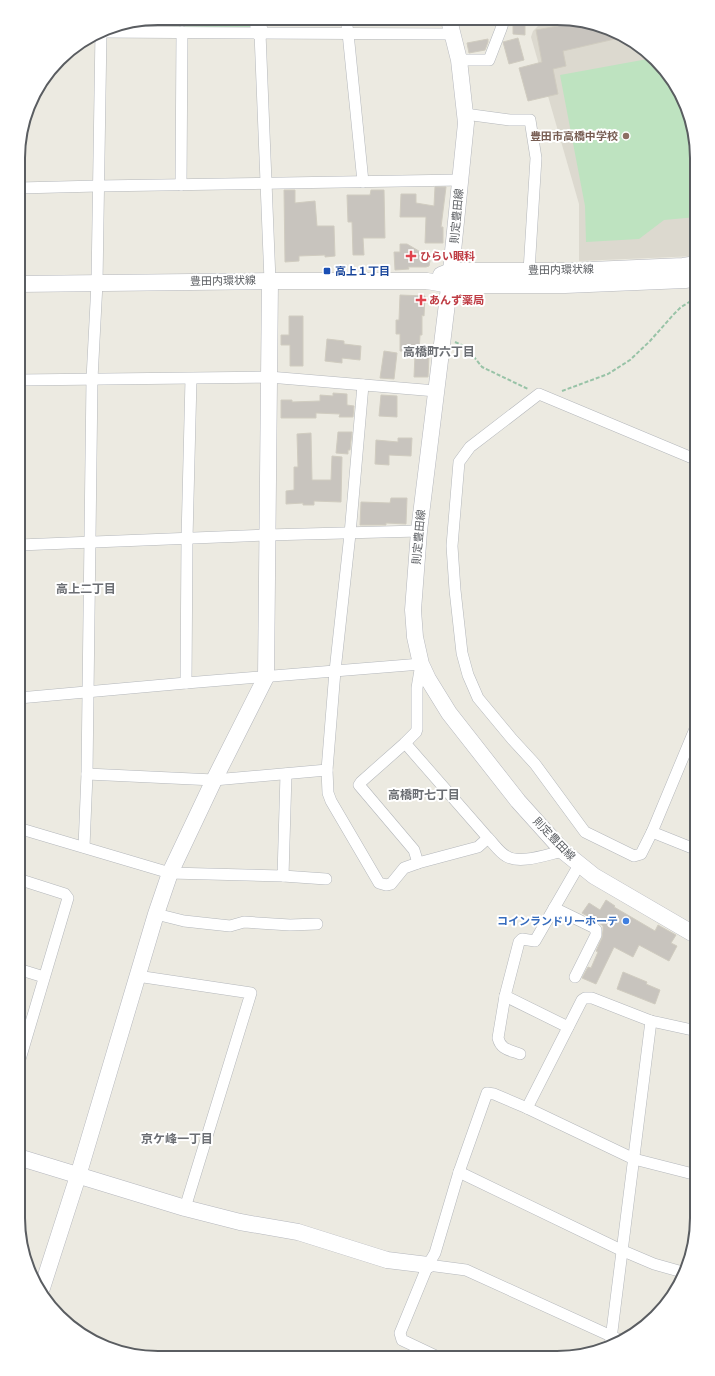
<svg xmlns="http://www.w3.org/2000/svg" width="715" height="1376" viewBox="0 0 715 1376" font-family="Raleway,'Noto Sans JP',sans-serif">
  <style>
    .education { fill: #dcd9cf }
    .green { fill: #bee3c0 }
    .building { fill: #c8c4be; stroke: #d0ccc0 }
    .lines { fill: none; stroke-linecap: round; stroke-linejoin: round }
    .street-casing { stroke: #b4b7bb; stroke-width: 12 }
    .secondary-casing { stroke: #b5b7bd; stroke-width: 17 }
    .path { stroke: #98c3a7; stroke-width: 2; stroke-dasharray: 4 2; stroke-linecap: butt }
    .street { stroke: #fff; stroke-width: 11 }
    .secondary { stroke: #fff; stroke-width: 16 }
    .education-dot { fill: #8d6e63; stroke: #fff; stroke-width: 1.5 }
    .health-dot { fill: #e0444e; stroke: #fff; stroke-width: 1.5 }
    .transit-dot { fill: #1a4fb4; stroke: #fff; stroke-width: 1.5 }
    .shop-dot { fill: #3f7fe0; stroke: #fff; stroke-width: 1.5 }
    .labels { text-anchor: middle; dominant-baseline: central; stroke-width: 4; stroke-linejoin: round; paint-order: stroke }
    .education-label { font-size: 11px; font-weight: bold; fill: #785e54; stroke: #fff; text-anchor: end }
    .street-label { font-size: 11px; fill: #5a5d61; stroke: #fff }
    .health-label { font-size: 11px; font-weight: bold; fill: #be3a42; stroke: #fff; text-anchor: start }
    .transit-label { font-size: 11px; font-weight: bold; fill: #164399; stroke: #fff; text-anchor: start }
    .shop-label { font-size: 11px; font-weight: bold; fill: #366cbe; stroke: #fff; text-anchor: end }
    .neighbourhood-label { font-size: 12px; font-weight: bold; fill: #6b6e73; stroke: #fff }
    .rim { fill: none; stroke: #5a5d61; stroke-width: 2 }
  </style>
  <rect width="100%" height="100%" fill="#eceae1"/>
  <polygon class="education" points="537,20 584,21 649,53 690,113 697,158 697,256 579,261 579,204 531,37 533,31 538,26"/>
  <g class="green">
    <polygon points="158,18 250,19 252,28 121,25"/>
    <polygon points="653,58 690,113 697,158 697,217 664,220 639,239 586,242 585,206 560,75"/>
  </g>
  <g class="building">
    <polygon points="513,20 525,20 525,35 513,34"/>
    <polygon points="562,21 584,21 619,38 563,51 566,66 553,69 558,94 528,101 519,68 542,62 536,30 563,25"/>
    <polygon points="518,38 524,60 509,64 503,42"/>
    <polygon points="488,39 488,42 485,50 469,53 467,43"/>
    <polygon points="435,187 446,187 441,227 443,227 443,243 425,243 426,217 400,217 401,194 416,194 416,203 434,206"/>
    <polygon points="284,190 295,190 295,203 315,201 317,226 334,226 335,256 325,257 325,255 299,256 299,261 285,262"/>
    <polygon points="371,190 384,190 385,238 363,238 364,255 353,255 352,222 348,222 347,195 370,195"/>
    <polygon points="400,244 407,244 429,257 430,261 429,266 426,267 408,267 409,269 395,270 394,252 400,252"/>
    <polygon points="400,295 425,296 424,316 422,315 422,335 420,335 419,352 400,351 400,334 396,334 396,320 399,320"/>
    <polygon points="289,316 303,316 303,366 290,366 290,345 281,345 281,335 289,335"/>
    <polygon points="327,339 344,341 344,344 361,346 360,360 342,358 342,363 325,361"/>
    <polygon points="384,351 397,353 394,379 380,378"/>
    <polygon points="415,355 429,356 428,377 414,377"/>
    <polygon points="333,393 347,394 347,405 354,406 353,417 339,417 340,414 316,413 316,418 281,418 281,400 292,400 292,402 320,401 320,395 333,396"/>
    <polygon points="381,395 397,396 397,417 379,416"/>
    <polygon points="338,432 352,432 350,450 348,450 348,454 336,453"/>
    <polygon points="311,433 312,480 331,480 332,456 342,457 341,502 314,501 314,505 303,505 303,503 286,504 286,491 294,490 294,467 298,467 297,434"/>
    <polygon points="398,438 412,438 411,456 389,455 389,465 375,464 376,440 398,442"/>
    <polygon points="391,498 407,498 406,524 386,523 386,525 360,525 361,502 390,503"/>
    <polygon points="606,900 615,906 614,907 655,931 658,925 676,935 671,943 677,946 669,961 639,945 633,957 614,947 596,984 582,978 588,967 591,968 598,952 596,951 602,938 603,930 603,926 598,922 582,913 589,903 600,910"/>
    <polygon points="623,972 647,982 646,984 660,990 655,1004 617,989"/>
  </g>
  <g class="lines">
    <g class="street-casing">
      <g id="street">
        <polyline points="346,19 348,33 363,182"/>
        <polyline points="99,32 452,34"/>
        <polyline points="260,33 270,281"/>
        <polyline points="459,60 489,60 501,29 504,20"/>
        <polyline points="465,114 510,120 530,120 536,158 529,271"/>
        <polyline points="181,185 182,32"/>
        <polyline points="19,188 98,186 460,180"/>
        <polyline points="19,380 269,377 436,391"/>
        <polyline points="19,545 267,535 419,531"/>
        <polyline points="186,683 187,539 191,379"/>
        <polyline points="19,698 186,683 421,664 417,688 417,729 416,732 405,743"/>
        <polyline points="697,724 652,832 641,854 634,856 585,832 535,764 512,739 478,698 468,675 462,653 455,590 452,546 459,462 470,447 539,394 697,460"/>
        <path d="M327,770l1,23 3,8 48,82 7,2 5,-1 13,-16 14,-5 60,-16 10,-9c6,6 11,14 18,18 14,9 42,-2 57,-5"/>
        <polyline points="87,774 214,780 327,770 335,671 350,534 363,385"/>
        <polyline points="18,828 170,873 283,876 286,774"/>
        <polyline points="652,832 697,850"/>
        <polyline points="84,847 87,774 92,379 97,283 101,31"/>
        <polyline points="418,863 414,850 359,785 361,782 405,743 488,838"/>
        <polyline points="283,876 326,879"/>
        <polyline points="554,908 593,927 596,930 596,935 575,977"/>
        <polyline points="156,914 184,921 230,926 244,922 290,925 317,924"/>
        <polyline points="18,969 44,977"/>
        <polyline points="137,976 251,993 185,1208"/>
        <polyline points="505,996 568,1027"/>
        <path d="M520,1054c-10,-4 -19,-4 -22,-16l7,-42 14,-54 3,-3 13,2 44,-76"/>
        <polyline points="18,1066 68,898 65,894 18,879"/>
        <polyline points="527,1108 582,1000 585,998 592,998 651,1021 697,1031"/>
        <polyline points="459,1172 621,1250 654,1264 686,1273"/>
        <polyline points="428,1265 466,1270 622,1341"/>
        <polyline points="610,1347 651,1021"/>
        <polyline points="440,1358 402,1340 400,1333 428,1265 435,1253 459,1172 487,1093 494,1094 527,1108 634,1159 697,1175"/>
      </g>
    </g>
    <g class="secondary-casing">
      <g id="secondary">
        <polyline points="257,19 260,33"/>
        <polyline points="449,20 459,60 466,123 451,271 419,531 413,610 415,637 421,664 428,679 449,713 518,801 563,851 594,876 697,936"/>
        <polyline points="441,275 451,271 568,271 683,266 697,264"/>
        <polyline points="19,284 270,281 427,281 450,285 565,285 685,280 697,278"/>
        <polyline points="18,1157 185,1208 240,1222 298,1232 387,1260 428,1265"/>
        <polyline points="42,1288 78,1176 156,914 170,873 214,780 266,677 270,281"/>
      </g>
    </g>
    <g class="path">
      <polyline points="455,342 466,347 482,367 528,389"/>
      <polyline points="562,391 608,374 630,360 650,341 673,315 681,307 691,301 697,299"/>
    </g>
    <use href="#street" class="street"/>
    <use href="#secondary" class="secondary"/>
  </g>
  <circle class="education-dot" cx="626" cy="136" r="4"/>
  <g class="health-dot">
    <path d="M409 250h4v4h4v4h-4v4h-4v-4h-4v-4h4z"/>
    <path d="M419 294h4v4h4v4h-4v4h-4v-4h-4v-4h4z"/>
  </g>
  <rect class="transit-dot" x="323" y="267" width="8" height="8" rx="2"/>
  <circle class="shop-dot" cx="626" cy="921" r="4"/>
  <g class="labels">
    <g class="education-label">
      <text x="618" y="136">豊田市高橋中学校</text>
    </g>
    <g class="street-label">
      <text transform="translate(457 216) rotate(-85)">則定豊田線</text>
      <text transform="translate(561 270) rotate(-1)">豊田内環状線</text>
      <text transform="translate(223 281) rotate(-1)">豊田内環状線</text>
      <text transform="translate(419 537) rotate(-85)">則定豊田線</text>
      <text transform="translate(554 839) rotate(46)">則定豊田線</text>
    </g>
    <g class="health-label">
      <text x="420" y="256">ひらい眼科</text>
      <text x="429" y="300">あんず薬局</text>
    </g>
    <g class="transit-label">
      <text x="335" y="271">高上１丁目</text>
    </g>
    <g class="shop-label">
      <text x="618" y="921">コインランドリーホーテ</text>
    </g>
    <g class="neighbourhood-label">
      <text x="439" y="352">高橋町六丁目</text>
      <text x="86" y="589">高上二丁目</text>
      <text x="424" y="795">高橋町七丁目</text>
      <text x="177" y="1139">京ケ峰一丁目</text>
    </g>
  </g>
  <path d="M0 0H715V1376H0ZM158 25H557A133 133 0 0 1 690 158V1218A133 133 0 0 1 557 1351H158A133 133 0 0 1 25 1218V158A133 133 0 0 1 158 25Z" fill="#fff" fill-rule="evenodd"/>
  <path class="rim" d="M158 25H557A133 133 0 0 1 690 158V1218A133 133 0 0 1 557 1351H158A133 133 0 0 1 25 1218V158A133 133 0 0 1 158 25Z"/>
</svg>
